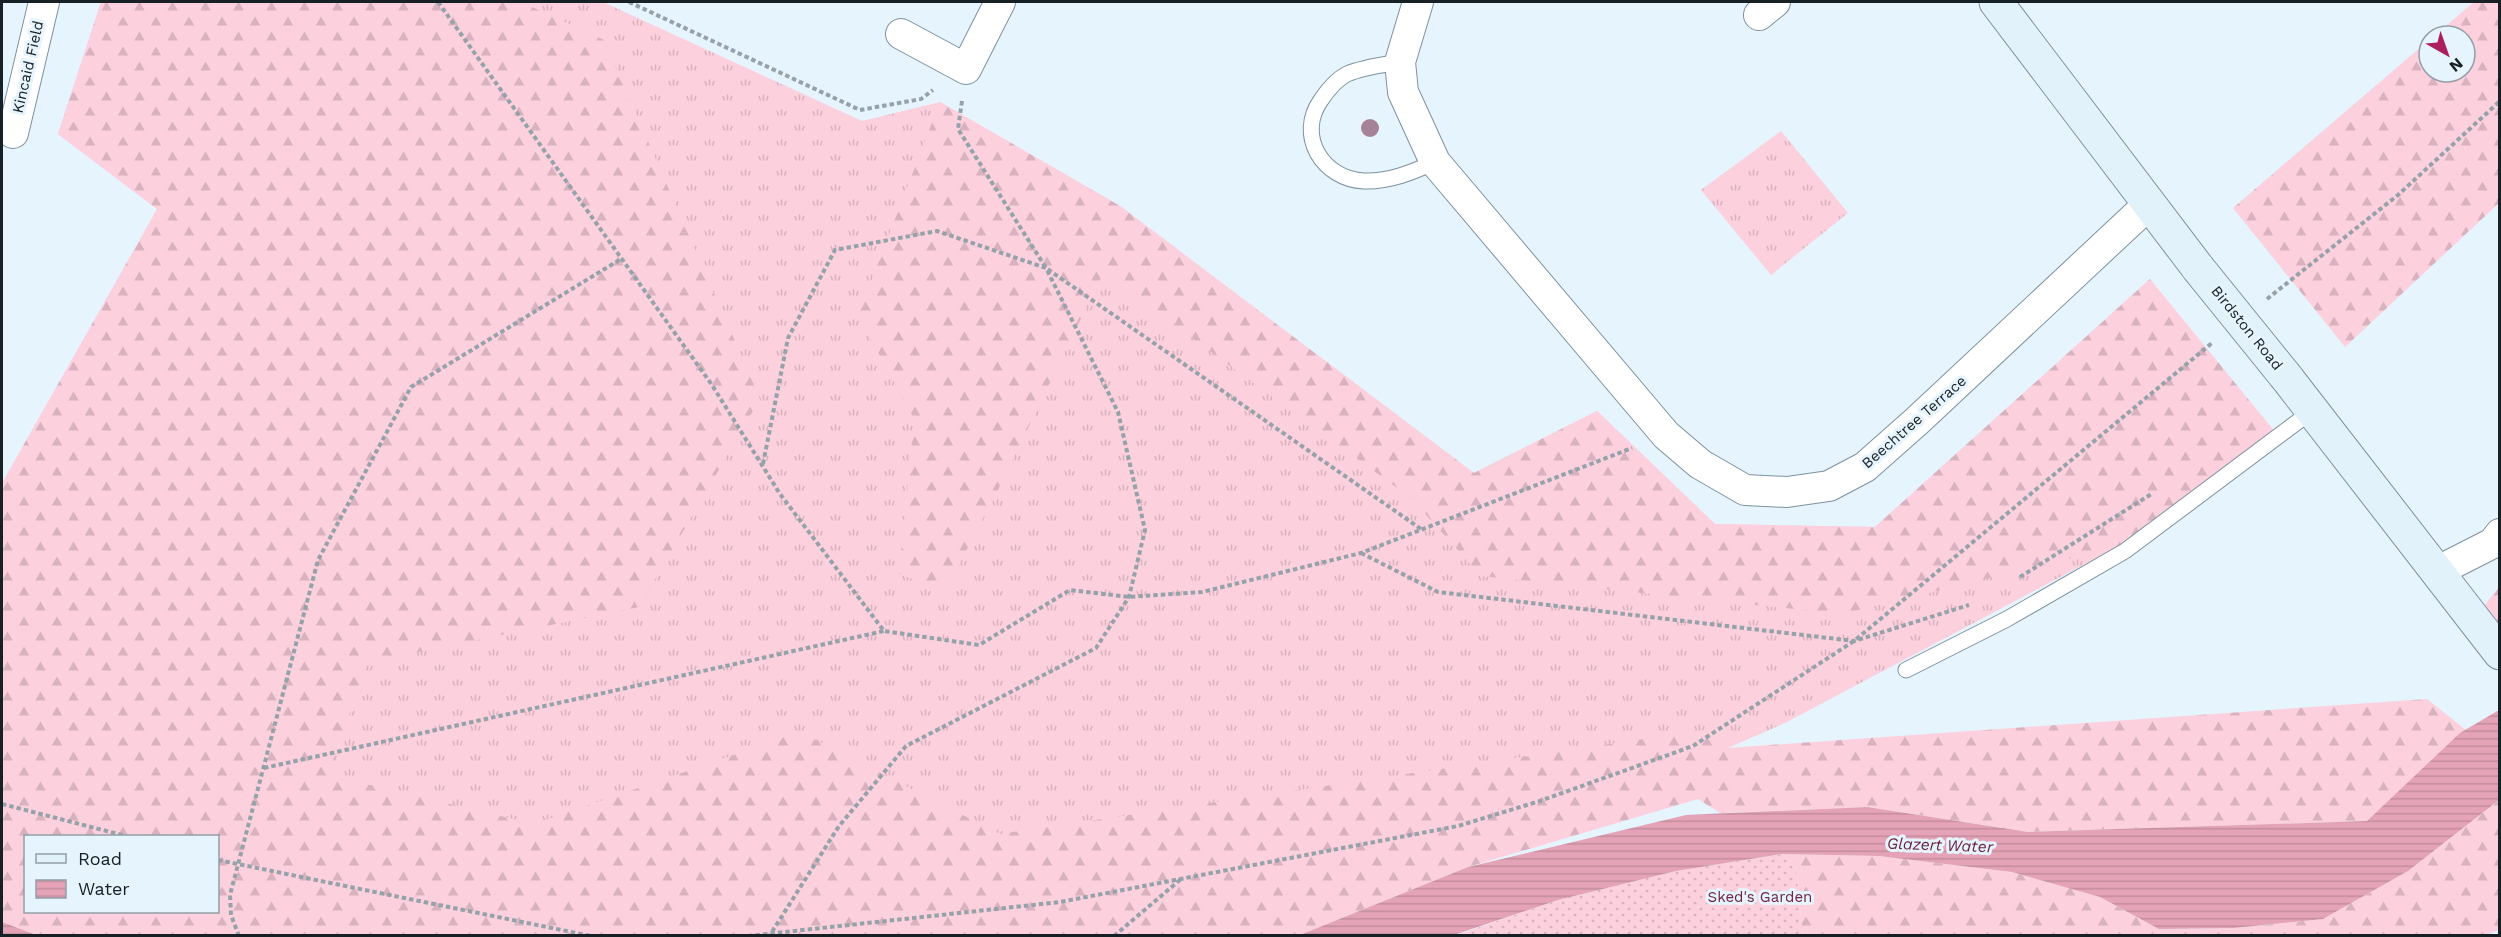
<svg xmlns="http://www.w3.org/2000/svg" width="2501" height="937" viewBox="0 0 2501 937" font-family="'Work Sans',sans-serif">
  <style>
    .grass { fill: url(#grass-tufts); fill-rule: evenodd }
    .forest { fill: url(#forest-firs); fill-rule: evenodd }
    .garden { fill: url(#garden-dots) }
    .water { fill: url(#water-rules) }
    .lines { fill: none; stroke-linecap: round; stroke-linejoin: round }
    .service-casing { stroke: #7c929f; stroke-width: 17 }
    .minor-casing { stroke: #7c929f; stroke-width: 32 }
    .secondary-casing { stroke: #7c929f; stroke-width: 35 }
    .path { stroke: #96a2aa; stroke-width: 4; stroke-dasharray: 4.5 3; stroke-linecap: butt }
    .service { stroke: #fff; stroke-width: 15 }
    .minor { stroke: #fff; stroke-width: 30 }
    .secondary { stroke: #e2f2fa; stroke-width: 33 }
    .secondary-bridge-casing { stroke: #7c929f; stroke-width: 35; stroke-linecap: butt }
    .secondary-bridge { stroke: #e2f2fa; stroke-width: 33 }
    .tree { fill: #a58296 }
    .labels { text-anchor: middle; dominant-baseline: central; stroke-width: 6; stroke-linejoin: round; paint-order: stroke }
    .street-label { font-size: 15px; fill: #172025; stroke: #e6f4fd }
    .park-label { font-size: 15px; fill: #702442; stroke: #e6f4fd }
    .water-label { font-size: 16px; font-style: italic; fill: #691d3c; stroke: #e6f4fd }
  </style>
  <defs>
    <pattern id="grass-tufts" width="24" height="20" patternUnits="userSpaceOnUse" patternTransform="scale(1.5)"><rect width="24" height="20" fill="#fdd0dd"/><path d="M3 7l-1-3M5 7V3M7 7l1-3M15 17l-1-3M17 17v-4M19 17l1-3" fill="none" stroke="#d8b2be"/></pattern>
    <pattern id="forest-firs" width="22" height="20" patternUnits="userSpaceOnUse" patternTransform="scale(1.5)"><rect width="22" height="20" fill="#fdd0dd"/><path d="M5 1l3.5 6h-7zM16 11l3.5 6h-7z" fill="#d8b2be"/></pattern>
    <pattern id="garden-dots" width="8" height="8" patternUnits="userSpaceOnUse" patternTransform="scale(1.5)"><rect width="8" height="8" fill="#fdd0dd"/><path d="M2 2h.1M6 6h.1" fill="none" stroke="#d8b2be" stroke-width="1.8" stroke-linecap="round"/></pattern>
    <pattern id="water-rules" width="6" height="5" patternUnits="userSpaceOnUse" patternTransform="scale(1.5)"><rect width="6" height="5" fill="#e4a3b7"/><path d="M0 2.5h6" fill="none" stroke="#c38c9d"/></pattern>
  </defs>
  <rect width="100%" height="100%" fill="#e6f4fd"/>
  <g class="grass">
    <path d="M101,2h502l259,119 78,-19 180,104 354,267 123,-62 118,113 160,3 275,-248 -33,268 -332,176 -485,212 -1222,1 -76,-35 155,-692 -99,-75zM26,836h192v76h-192z"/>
    <polygon points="1781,131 1848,213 1771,275 1701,190"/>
  </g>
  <g class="forest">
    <path d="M101,2h420l83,38 156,359 -121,208 -270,55 -41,113 206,49 266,-92 200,102 718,-106 9,20 700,-49 39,31 -99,91 -339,11 -161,-25 -147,6 -22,-14 -230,68 -168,68 -1264,1 -34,-14v-439l155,-274 -99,-75zM26,836h192v76h-192z"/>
    <polygon points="2474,2 2499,2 2499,203 2345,347 2233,208 2429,40 2429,72 2465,72 2465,36 2434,36"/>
    <polygon points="940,102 1120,206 1474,473 1597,411 1715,524 1875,527 2150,279 2276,433 2117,547 1842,614 1481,576 1411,498 1103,273 997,492 945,591 899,574 914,419 858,315"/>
    <polygon points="2499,587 2499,653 2474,619"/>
    <polygon points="2499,800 2499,930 2484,936 1803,935 1796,869 1782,854 1879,856 2012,872 2100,897 2159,929 2234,928 2323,919 2408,871"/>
  </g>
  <polygon class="garden" points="1782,854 1796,869 1803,935 1454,936 1558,900 1676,871"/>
  <g class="water">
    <polygon points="2499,710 2499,800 2408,871 2323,919 2234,928 2159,929 2100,897 2012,872 1879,856 1782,854 1676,871 1558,900 1454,935 1300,935 1468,867 1686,815 1867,807 2028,832 2367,821 2460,733"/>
    <polygon points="2,922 36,935 2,935"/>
  </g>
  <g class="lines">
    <g class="service-casing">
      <g id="service">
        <path d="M1400,62c-18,3 -36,5 -53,12 -10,5 -20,17 -26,26 -25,35 1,79 43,81 25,1 49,-9 71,-19"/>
        <polyline points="1906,670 2007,619 2125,551 2312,411"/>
      </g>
    </g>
    <g class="minor-casing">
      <g id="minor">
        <polyline points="1418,2 1400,62 1403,92 1435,162 1666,435 1700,464 1745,490 1787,492 1829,486 1865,467 1917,421 2149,204"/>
        <polyline points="1759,15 1775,2"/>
        <polyline points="901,34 966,69 1000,2"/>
        <polyline points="13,133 44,2"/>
        <polyline points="2436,572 2493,543 2500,534"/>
      </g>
    </g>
    <g class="secondary-casing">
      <g id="secondary">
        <polyline points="1996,2 2198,268"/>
        <polyline points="2287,378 2500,653"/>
      </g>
    </g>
    <g class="path">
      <polyline points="438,2 712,385 780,494 884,631 979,645 1070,590 1129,597 1202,592 1361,553 1632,448"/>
      <polyline points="629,2 860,110 921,99 933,90"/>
      <polyline points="962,101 958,129 1046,268 1421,529"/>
      <polyline points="2267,299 2398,195 2500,101"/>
      <polyline points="763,464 788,338 835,250 937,231 1046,268 1118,412 1145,530 1129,597 1096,648 906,746 839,826 770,935"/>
      <polyline points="1361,553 1438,592 1854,641 1969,605"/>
      <polyline points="2020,577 2153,493"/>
      <polyline points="264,768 884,631"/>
      <polyline points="2,804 126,836"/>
      <polyline points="218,860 591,936"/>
      <polyline points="239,936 231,915 230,895 318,560 411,387 621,259"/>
      <polyline points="748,936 1060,902 1458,826 1540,801 1693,746 1854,641 2212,343"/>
      <polyline points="1114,936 1181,879"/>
    </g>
    <use href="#service" class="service"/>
    <use href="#minor" class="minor"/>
    <use href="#secondary" class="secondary"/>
    <g class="secondary-bridge-casing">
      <polyline id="secondary-bridge" points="2198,268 2287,378"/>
    </g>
    <use href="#secondary-bridge" class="secondary-bridge"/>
  </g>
  <circle class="tree" cx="1370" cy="128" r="9"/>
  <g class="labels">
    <g class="street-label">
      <text transform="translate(28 67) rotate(-77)">Kincaid Field</text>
      <text transform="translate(2247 328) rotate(51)">Birdston Road</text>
      <text transform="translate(1914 422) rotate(-41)">Beechtree Terrace</text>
    </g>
    <g class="park-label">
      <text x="1760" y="897">Sked's Garden</text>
    </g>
    <g class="water-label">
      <text transform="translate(1940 845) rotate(2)">Glazert Water</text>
    </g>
  </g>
  <rect width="2501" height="937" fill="none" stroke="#172025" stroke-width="6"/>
  <rect x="24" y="835" width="195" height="78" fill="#e6f4fd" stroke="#939fa7" stroke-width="1.5"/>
  <rect x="36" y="854" width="30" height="9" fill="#e2f2fa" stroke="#939fa7" stroke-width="1.5"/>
  <text x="78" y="865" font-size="18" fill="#172025">Road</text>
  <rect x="36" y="880" width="30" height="18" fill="url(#water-rules)" stroke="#939fa7" stroke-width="1.5"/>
  <text x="78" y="895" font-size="18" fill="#172025">Water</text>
  <g transform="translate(2447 54) rotate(140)"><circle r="28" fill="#e6f4fd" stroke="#939fa7" stroke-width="1.5"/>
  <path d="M0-4.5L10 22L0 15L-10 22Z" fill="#ab1f5f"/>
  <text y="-9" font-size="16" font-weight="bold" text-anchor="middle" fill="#172025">N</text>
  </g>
</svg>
